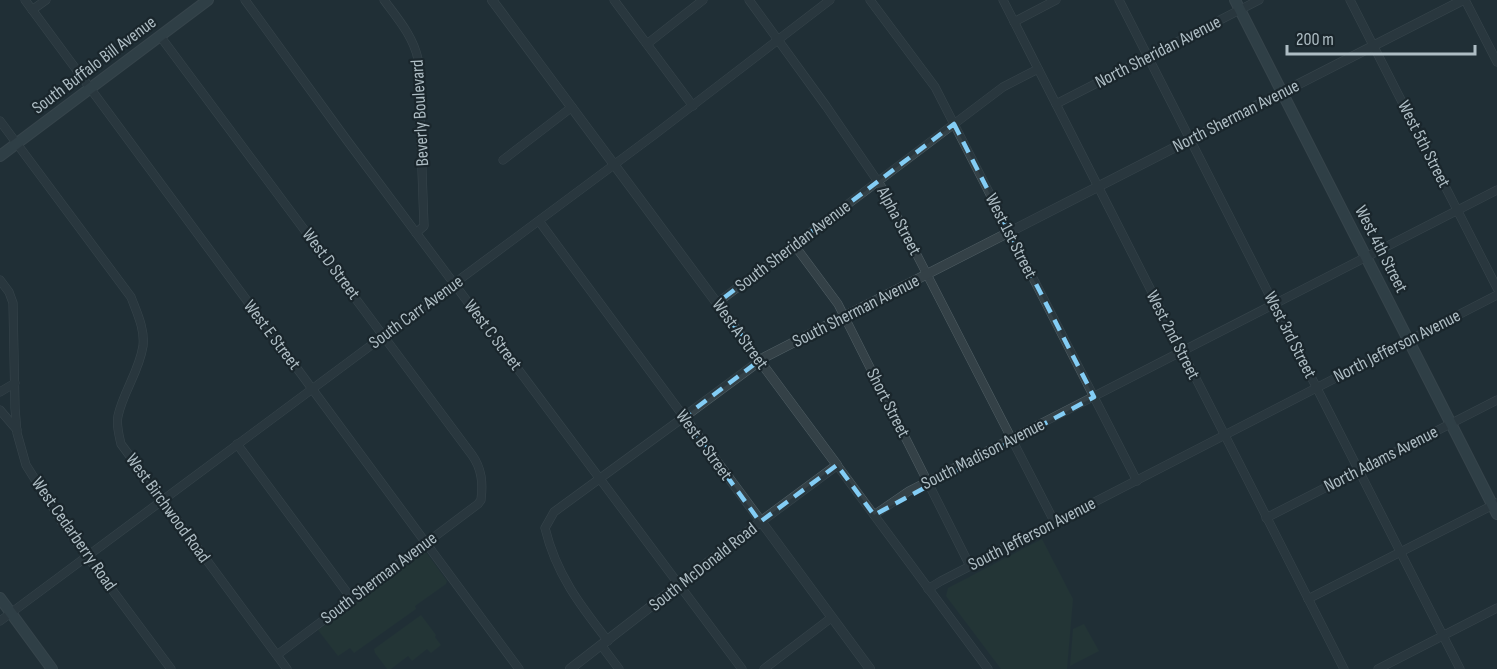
<svg xmlns="http://www.w3.org/2000/svg" width="1497" height="669" viewBox="0 0 1497 669" font-family="'Sofia Sans Condensed',sans-serif">
  <style>
    .green { fill: #263c37 }
    .lines { fill: none; stroke-linecap: round; stroke-linejoin: round }
    .minor-casing { stroke: #515f65; stroke-width: 9 }
    .tertiary-casing { stroke: #515f65; stroke-width: 10 }
    .secondary-casing { stroke: #515f65; stroke-width: 12 }
    .minor { stroke: #344147; stroke-width: 8 }
    .tertiary { stroke: #344147; stroke-width: 9 }
    .secondary { stroke: #42525a; stroke-width: 10 }
    .marked { fill: none; stroke: #83cdf5; stroke-width: 4.5; stroke-dasharray: 12 8; stroke-linejoin: round }
    .labels { text-anchor: middle; dominant-baseline: central; stroke-width: 4.5; stroke-linejoin: round; paint-order: stroke }
    .street-label { font-size: 18px; fill: #aebdc4; stroke: #1a262c }
  </style>
  <rect width="100%" height="100%" fill="#213037"/>
  <g class="green">
    <polygon points="1042,539 1073,599 1067,669 1001,669 946,596 948,588"/>
    <polygon points="423,551 426,552 447,581 446,584 415,606 416,609 354,653 350,648 338,656 318,630"/>
    <polygon points="421,615 436,635 435,637 441,645 431,653 427,649 412,661 408,656 391,669 387,669 375,653 374,649"/>
    <polygon points="1084,624 1099,651 1070,666 1073,629"/>
  </g>
  <g class="lines">
    <g class="minor-casing">
      <g id="minor">
        <polyline points="25,0 519,669"/>
        <polyline points="245,0 346,139 742,669"/>
        <path d="M384,0c14,19 29,36 34,59l6,167 -8,7"/>
        <polyline points="614,0 693,106"/>
        <polyline points="749,0 826,106 883,189 1055,523"/>
        <polyline points="870,0 935,87 1137,481"/>
        <polyline points="1003,0 1344,669"/>
        <polyline points="1119,0 1460,669"/>
        <polyline points="1350,0 1497,288"/>
        <polyline points="1465,0 1497,62"/>
        <polyline points="32,10 46,0"/>
        <polyline points="1014,22 1056,0"/>
        <path d="M160,36l312,419c10,14 11,28 9,45l-3,4 -201,151"/>
        <polyline points="647,44 703,0"/>
        <polyline points="1056,104 1259,0"/>
        <path d="M0,121l131,176c6,16 14,32 12,49 -4,26 -20,46 -25,70 -2,9 1,19 3,28l166,225"/>
        <polyline points="503,160 572,107"/>
        <path d="M539,221l145,196 -130,95 -9,16c11,46 35,77 63,113"/>
        <polyline points="795,246 838,304 970,566"/>
        <polyline points="0,280 9,292 13,303 15,408 17,433 26,465 63,524 171,669"/>
        <polyline points="717,303 1003,87 1038,69"/>
        <polyline points="0,392 15,383"/>
        <polyline points="0,410 17,430"/>
        <polyline points="237,444 351,598"/>
        <polyline points="837,465 988,669"/>
        <polyline points="874,515 909,491 1497,190"/>
        <polyline points="1266,518 1497,400"/>
        <polyline points="928,589 941,581 1497,295"/>
        <polyline points="1308,599 1497,503"/>
        <polyline points="0,621 654,135 830,0"/>
        <polyline points="601,645 619,669"/>
        <polyline points="764,669 831,618"/>
        <polyline points="1378,669 1497,608"/>
      </g>
    </g>
    <g class="tertiary-casing">
      <g id="tertiary">
        <polyline points="492,0 837,465 760,522 570,669"/>
        <polyline points="870,669 684,417 765,357 1463,0"/>
      </g>
    </g>
    <g class="secondary-casing">
      <g id="secondary">
        <polyline points="1235,0 1497,514"/>
        <polyline points="0,156 208,0"/>
        <polyline points="0,598 52,669"/>
      </g>
    </g>
    <use href="#minor" class="minor"/>
    <use href="#tertiary" class="tertiary"/>
    <use href="#secondary" class="secondary"/>
  </g>
  <path d="M0 0H1497V669H0ZM954,124l140,273 -220,118 -37,-50 -77,57 -76,-105 76,-57 -43,-57z" fill="#213037" fill-opacity=".55" fill-rule="evenodd"/>
  <path class="marked" d="M954,124l140,273 -220,118 -37,-50 -77,57 -76,-105 76,-57 -43,-57z"/>
  <g class="labels">
    <g class="street-label">
      <text transform="translate(1158 52) rotate(-27)">North Sheridan Avenue</text>
      <text transform="translate(94 65) rotate(-37)">South Buffalo Bill Avenue</text>
      <text transform="translate(420 113) rotate(-93)">Beverly Boulevard</text>
      <text transform="translate(1236 116) rotate(-27)">North Sherman Avenue</text>
      <text transform="translate(1424 144) rotate(63)">West 5th Street</text>
      <text transform="translate(899 221) rotate(62)">Alpha Street</text>
      <text transform="translate(1011 236) rotate(63)">West 1st Street</text>
      <text transform="translate(793 246) rotate(-37)">South Sheridan Avenue</text>
      <text transform="translate(1381 249) rotate(63)">West 4th Street</text>
      <text transform="translate(331 264) rotate(53)">West D Street</text>
      <text transform="translate(856 311) rotate(-27)">South Sherman Avenue</text>
      <text transform="translate(416 312) rotate(-36)">South Carr Avenue</text>
      <text transform="translate(740 334) rotate(54)">West A Street</text>
      <text transform="translate(272 335) rotate(53)">West E Street</text>
      <text transform="translate(493 335) rotate(53)">West C Street</text>
      <text transform="translate(1173 335) rotate(63)">West 2nd Street</text>
      <text transform="translate(1290 335) rotate(63)">West 3rd Street</text>
      <text transform="translate(1397 346) rotate(-27)">North Jefferson Avenue</text>
      <text transform="translate(888 403) rotate(63)">Short Street</text>
      <text transform="translate(704 445) rotate(54)">West B Street</text>
      <text transform="translate(983 454) rotate(-27)">South Madison Avenue</text>
      <text transform="translate(1381 459) rotate(-27)">North Adams Avenue</text>
      <text transform="translate(168 508) rotate(54)">West Birchwood Road</text>
      <text transform="translate(74 534) rotate(55)">West Cedarberry Road</text>
      <text transform="translate(1032 534) rotate(-27)">South Jefferson Avenue</text>
      <text transform="translate(703 567) rotate(-38)">South McDonald Road</text>
      <text transform="translate(379 578) rotate(-37)">South Sherman Avenue</text>
    </g>
  </g>
  <path d="M1287 45v9h188v-9" fill="none" stroke="#aebdc4" stroke-width="3"/>
  <text x="1296" y="45" font-size="18" fill="#aebdc4" stroke="#1a262c" stroke-width="4.5" paint-order="stroke">200 m</text>
</svg>
